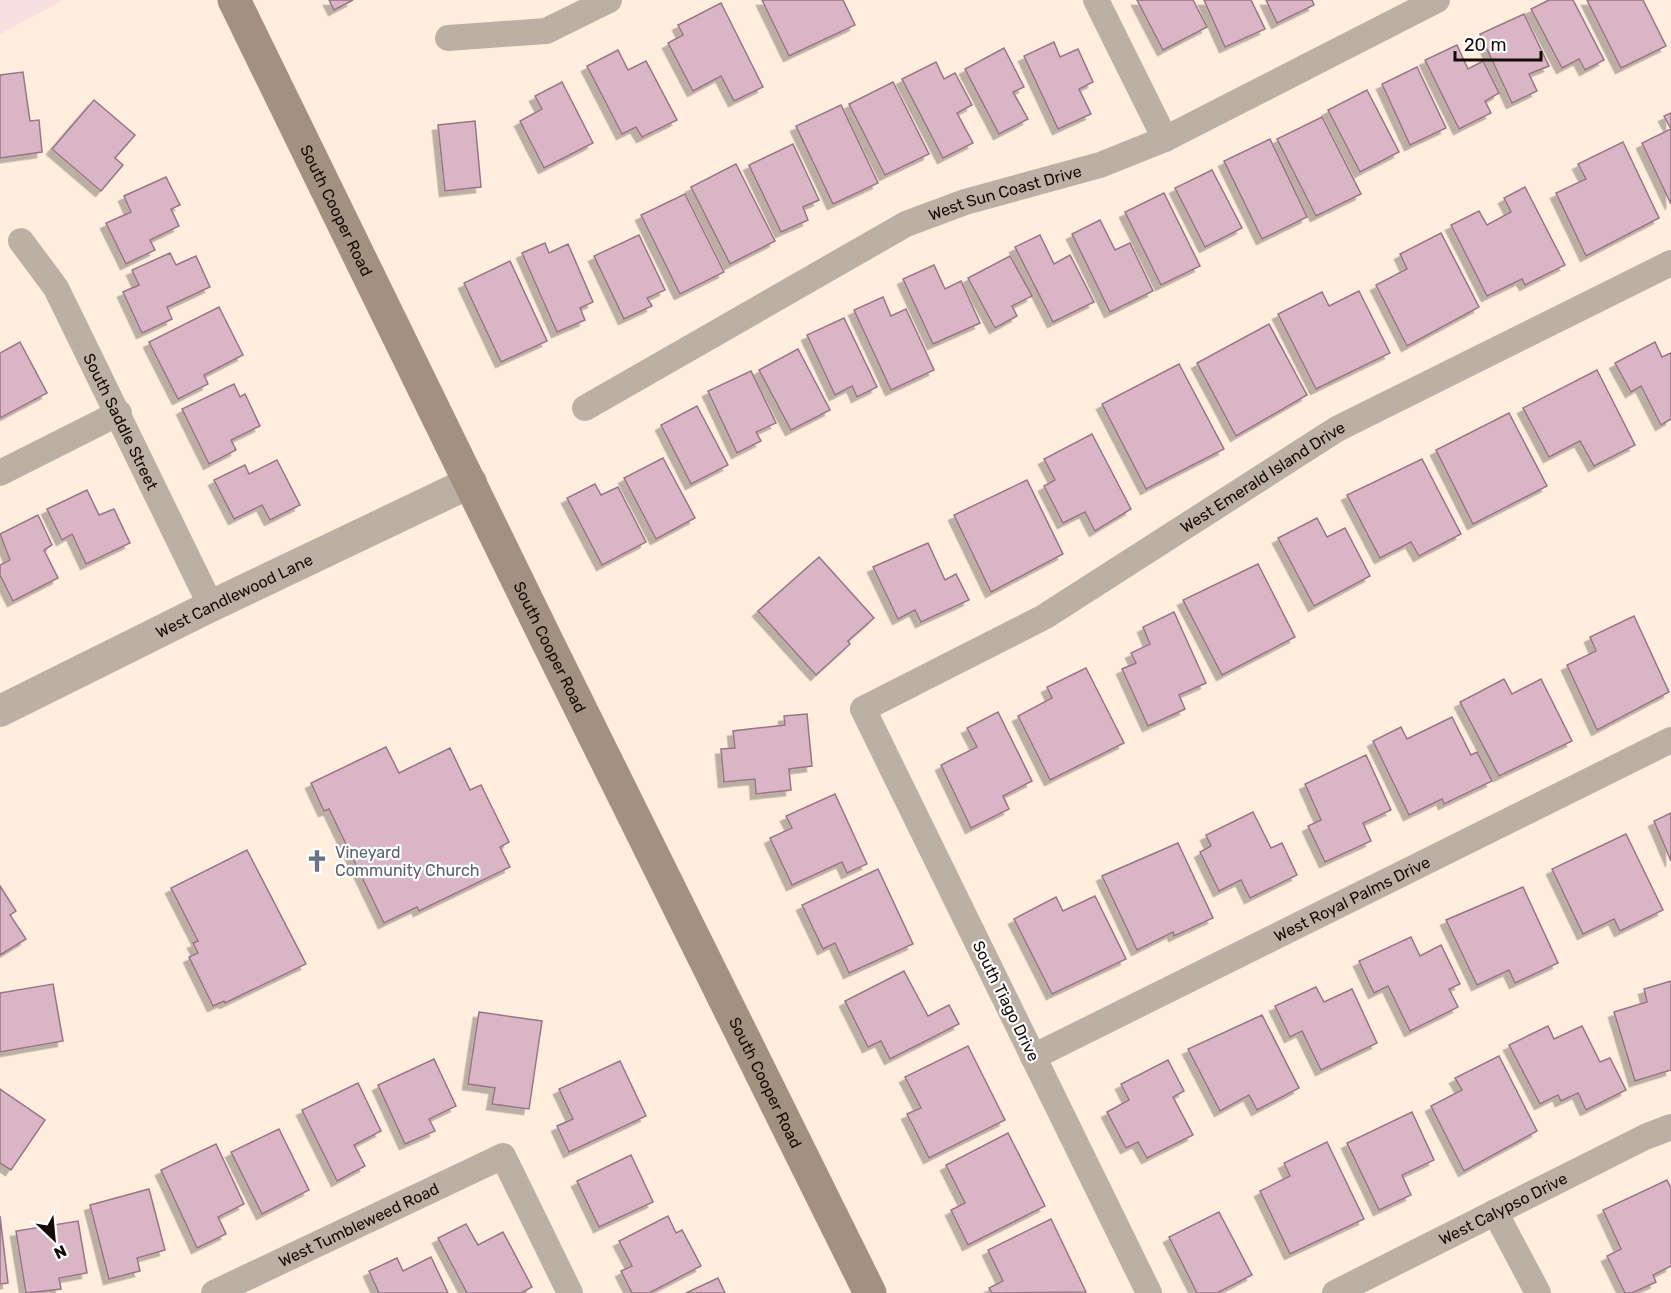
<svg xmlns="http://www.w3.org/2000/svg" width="1671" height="1293" viewBox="0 0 1671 1293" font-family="Rubik,sans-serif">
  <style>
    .commercial { fill: #fadfe1 }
    .building { fill: #dab5c5; stroke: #987685; stroke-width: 1.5; filter: url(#shadow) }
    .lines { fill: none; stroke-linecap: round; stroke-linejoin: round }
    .minor { stroke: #bcb0a5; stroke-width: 26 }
    .tertiary { stroke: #bcb0a5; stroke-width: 32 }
    .secondary { stroke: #a29080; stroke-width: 33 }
    .labels { text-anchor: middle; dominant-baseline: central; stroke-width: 4.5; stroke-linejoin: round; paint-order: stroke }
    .street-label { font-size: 16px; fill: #140b04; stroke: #fff }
    .worship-label { font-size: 16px; fill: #5b616d; stroke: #fff; text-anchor: start }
  </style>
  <defs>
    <filter id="shadow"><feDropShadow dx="-5.5" dy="5.5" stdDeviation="0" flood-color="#0004"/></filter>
  </defs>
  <rect width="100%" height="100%" fill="#ffedde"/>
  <polygon class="commercial" points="0,0 64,0 0,34"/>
  <g class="building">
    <polygon points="329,0 353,0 334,10"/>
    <polygon points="762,0 843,0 855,25 789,56"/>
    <polygon points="1137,0 1193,0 1207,27 1163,50"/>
    <polygon points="1204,0 1251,0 1265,29 1225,47"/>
    <polygon points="1266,0 1312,0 1314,5 1277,23"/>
    <polygon points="1549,0 1573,0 1604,60 1585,70 1579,59 1562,68 1531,9"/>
    <polygon points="1587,0 1643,0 1666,46 1621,68"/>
    <polygon points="721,3 763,87 734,101 721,76 693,91 668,43 683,35 678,25"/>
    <polygon points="1524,14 1549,66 1529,74 1537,91 1512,103 1480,34"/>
    <polygon points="1054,42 1060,57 1078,49 1093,82 1079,89 1091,114 1058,129 1024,56"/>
    <polygon points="1457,45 1468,69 1483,61 1499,93 1485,101 1491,113 1459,129 1425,60"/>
    <polygon points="1004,48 1024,87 1013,92 1028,119 999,134 965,69"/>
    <polygon points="618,50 628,70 646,61 677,120 642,137 636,127 622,134 587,66"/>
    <polygon points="936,62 944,79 955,73 972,105 957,113 973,143 943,158 902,79"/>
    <polygon points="1417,67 1446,128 1410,145 1382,84"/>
    <polygon points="23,72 30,121 39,120 42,152 0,158 0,75"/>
    <polygon points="562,82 593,143 544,168 520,121 542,109 535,96"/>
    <polygon points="893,82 929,154 885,175 849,104"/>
    <polygon points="1367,90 1399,152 1360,172 1328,110"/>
    <polygon points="94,100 135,135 115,158 123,165 101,191 52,149"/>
    <polygon points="841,105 878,183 833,204 796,126"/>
    <polygon points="1671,113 1671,204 1642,143 1671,129 1664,116"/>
    <polygon points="1322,117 1361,194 1316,216 1277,139"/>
    <polygon points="475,121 481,187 445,191 438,125"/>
    <polygon points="1270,139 1307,217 1262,239 1224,161"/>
    <polygon points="1623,142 1659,218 1586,256 1556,193 1586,179 1578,164"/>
    <polygon points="793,144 819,200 803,207 808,220 781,232 749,165"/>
    <polygon points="736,164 775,241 730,264 691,187"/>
    <polygon points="1212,170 1242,228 1205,247 1175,188"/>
    <polygon points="166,177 180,205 171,209 179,226 150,240 155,250 126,264 106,223 131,212 124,196"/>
    <polygon points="1525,187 1565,265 1525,285 1522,279 1487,296 1451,225 1479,211 1487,225 1511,212 1504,198"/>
    <polygon points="1164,193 1200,266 1161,285 1125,212"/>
    <polygon points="685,194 724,272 680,294 641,215"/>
    <polygon points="1100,220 1115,250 1130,243 1153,291 1110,312 1072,234"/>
    <polygon points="1441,233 1479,307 1407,346 1376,285 1407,269 1400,254"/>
    <polygon points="639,235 665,290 647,298 652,306 624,319 594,256"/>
    <polygon points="1040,235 1054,264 1070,255 1094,302 1053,322 1015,247"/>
    <polygon points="545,243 549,253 568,244 593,302 580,308 585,320 557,332 522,253"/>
    <polygon points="170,253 176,265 196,256 210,287 167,307 172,319 142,333 123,292 139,285 132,270"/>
    <polygon points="1010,256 1032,296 1012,306 1017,316 995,328 968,278"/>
    <polygon points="510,261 547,341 501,362 464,283"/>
    <polygon points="934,265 945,289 961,281 980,323 933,344 903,279"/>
    <polygon points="1359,291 1390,353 1316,389 1278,314 1322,292 1329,306"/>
    <polygon points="883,297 891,316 906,309 934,370 891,390 854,310"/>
    <polygon points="219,307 243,355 204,375 208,384 178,399 149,342"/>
    <polygon points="844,318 877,387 857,397 852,386 835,395 807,335"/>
    <polygon points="1269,324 1307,395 1236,436 1197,363"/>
    <polygon points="20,342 47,393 0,418 0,353"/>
    <polygon points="1655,342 1662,357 1671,353 1671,419 1661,425 1641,386 1631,392 1615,363"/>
    <polygon points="798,349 830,410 791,430 759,370"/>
    <polygon points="1179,364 1224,449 1146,489 1102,404"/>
    <polygon points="1597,370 1635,445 1594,466 1580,441 1549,457 1523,408"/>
    <polygon points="751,371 776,423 756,432 761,441 737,453 708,391"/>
    <polygon points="234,384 240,397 245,394 260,426 231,440 236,450 209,464 182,409"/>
    <polygon points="697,406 728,465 691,484 661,425"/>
    <polygon points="1509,413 1547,486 1473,524 1436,450"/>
    <polygon points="1092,434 1131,509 1095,531 1085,512 1063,523 1044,486 1055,480 1044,459"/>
    <polygon points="663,458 695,518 656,539 624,478"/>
    <polygon points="1422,459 1461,534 1419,556 1411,542 1380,558 1347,495"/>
    <polygon points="277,460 300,505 270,520 262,505 234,519 214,480 245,465 249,474"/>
    <polygon points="1027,480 1063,554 991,592 954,515"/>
    <polygon points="595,484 601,495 618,487 646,542 602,565 567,498"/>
    <polygon points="87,490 99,515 114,509 130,543 86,564 72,534 62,540 47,509"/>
    <polygon points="38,515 52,545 44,550 58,578 13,601 0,575 0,565 10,560 0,534"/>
    <polygon points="1317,518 1327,537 1345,528 1370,576 1314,606 1278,538"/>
    <polygon points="928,543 945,580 956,574 969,600 921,622 915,610 898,619 873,567"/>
    <polygon points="819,557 874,618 848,641 850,644 816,675 758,611"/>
    <polygon points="1258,564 1295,637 1222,675 1183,600"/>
    <polygon points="1174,612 1206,683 1179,695 1185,709 1148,726 1122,669 1136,663 1131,653 1150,644 1143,627"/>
    <polygon points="1634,616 1669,692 1597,730 1567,665 1596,651 1590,637"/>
    <polygon points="1086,668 1124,743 1050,780 1018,716 1052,698 1047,687"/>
    <polygon points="1504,679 1512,694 1541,679 1572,741 1499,776 1460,702"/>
    <polygon points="998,712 1032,781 1003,796 1009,809 971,828 941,765 977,747 967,728"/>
    <polygon points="807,714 812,766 789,769 791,790 756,794 755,779 724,782 721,749 735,748 733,731 785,725 784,716"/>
    <polygon points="1452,717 1471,755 1477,752 1492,781 1444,804 1442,799 1409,815 1373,741 1401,727 1407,739"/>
    <polygon points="386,747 399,773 450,748 470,790 481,785 509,842 500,847 510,867 419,911 417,907 384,923 329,809 324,811 311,783"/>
    <polygon points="1366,755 1391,810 1363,823 1371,841 1325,862 1308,826 1321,820 1305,784"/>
    <polygon points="835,794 867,864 847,873 842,862 792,885 770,838 792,828 786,816"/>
    <polygon points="1253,812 1271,848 1282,843 1297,875 1250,898 1241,880 1219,891 1200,852 1211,846 1206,835"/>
    <polygon points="1671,813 1671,861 1654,821"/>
    <polygon points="1626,834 1663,910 1620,931 1614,919 1583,934 1552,869"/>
    <polygon points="1178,843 1213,918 1174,936 1173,932 1137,950 1102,876"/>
    <polygon points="247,850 306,964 225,1003 224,1001 213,1006 189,957 198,953 193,943 198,941 171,888"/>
    <polygon points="878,869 913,944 849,973 835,943 823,949 802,905"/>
    <polygon points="0,886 16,911 10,915 26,939 0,955"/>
    <polygon points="1523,887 1558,963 1515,983 1509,970 1477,985 1446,920"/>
    <polygon points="1095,896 1126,959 1052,994 1014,919 1056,897 1063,911"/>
    <polygon points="1411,937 1420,956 1441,945 1460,984 1449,989 1458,1007 1410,1031 1388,986 1374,993 1359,961"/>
    <polygon points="904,971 928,1016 949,1005 959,1024 890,1059 881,1041 868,1047 845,1001"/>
    <polygon points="1671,981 1671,1070 1635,1081 1614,1012 1647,1002 1644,989"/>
    <polygon points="53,984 63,1041 0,1052 0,993"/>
    <polygon points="1316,987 1324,1002 1352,989 1377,1043 1321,1070 1302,1031 1290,1037 1275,1006"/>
    <polygon points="479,1012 542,1021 529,1109 492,1104 495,1088 468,1084"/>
    <polygon points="1262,1015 1299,1088 1257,1110 1249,1095 1220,1111 1188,1049"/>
    <polygon points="1548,1026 1554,1039 1582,1026 1600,1062 1610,1058 1626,1090 1586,1110 1578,1093 1561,1101 1558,1095 1540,1104 1509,1045"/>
    <polygon points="968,1046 1005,1120 929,1158 907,1114 921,1108 905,1077"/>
    <polygon points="1499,1056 1537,1131 1464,1171 1431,1106 1462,1090 1455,1078"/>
    <polygon points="434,1059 456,1106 429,1119 435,1131 405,1144 378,1085"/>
    <polygon points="1168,1060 1184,1091 1173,1097 1193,1135 1147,1158 1138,1142 1126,1148 1107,1112 1129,1100 1121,1084"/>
    <polygon points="620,1061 646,1116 569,1152 557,1126 573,1119 559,1089"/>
    <polygon points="358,1083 381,1131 354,1145 365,1166 337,1181 302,1110"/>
    <polygon points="0,1089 45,1120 11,1170 0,1163"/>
    <polygon points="1412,1112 1434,1160 1402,1175 1411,1195 1379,1210 1347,1143"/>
    <polygon points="279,1129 309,1190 262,1214 231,1152"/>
    <polygon points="1008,1133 1045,1206 968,1245 951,1210 965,1203 946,1165"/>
    <polygon points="1327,1142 1364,1219 1290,1254 1260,1191 1290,1176 1284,1163"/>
    <polygon points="216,1144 244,1204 218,1217 226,1234 197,1248 161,1170"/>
    <polygon points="631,1155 653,1202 599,1227 577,1181"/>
    <polygon points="1667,1180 1671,1188 1671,1266 1653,1275 1656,1282 1632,1293 1625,1293 1607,1256 1621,1249 1603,1210"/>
    <polygon points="149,1189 165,1250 137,1258 140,1271 109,1279 90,1205"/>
    <polygon points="1219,1212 1252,1275 1217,1293 1197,1293 1169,1237"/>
    <polygon points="0,1216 8,1283 0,1284"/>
    <polygon points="668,1216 676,1233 682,1230 701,1266 649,1293 632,1293 621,1271 632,1266 619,1241"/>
    <polygon points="1051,1219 1086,1292 992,1293 989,1288 1003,1281 988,1250"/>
    <polygon points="78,1221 87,1273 59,1278 61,1289 26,1293 16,1231"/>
    <polygon points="466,1224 478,1245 503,1232 532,1287 521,1293 467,1293 438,1238"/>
    <polygon points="431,1257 448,1293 379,1293 369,1271 397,1258 403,1271"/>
    <polygon points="718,1278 725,1293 686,1293"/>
  </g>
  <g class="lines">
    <g class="minor">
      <polyline points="1096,0 1165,139"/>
      <polyline points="448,38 546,31 609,0"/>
      <path id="s1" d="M21,241l35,47 155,318"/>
      <path id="s2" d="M585,408l321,-184 59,-22 135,-37 65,-26 272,-139"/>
      <polyline points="0,473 119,413"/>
      <path id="s3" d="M1033,1057l638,-317"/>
      <polyline points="1495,1212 1538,1293"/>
      <path id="s4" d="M214,1293l289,-137 67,137"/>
      <path id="s5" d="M1149,1293l-286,-584 181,-92 293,-188 334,-166"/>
      <path id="s6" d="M1335,1293l310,-156 26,-10"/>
    </g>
    <path class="tertiary" id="s7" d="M0,711l211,-105 260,-124"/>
    <path class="secondary" id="s8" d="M234,0l314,643 322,650"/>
  </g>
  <defs>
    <g id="church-bare" transform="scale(1.8)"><path d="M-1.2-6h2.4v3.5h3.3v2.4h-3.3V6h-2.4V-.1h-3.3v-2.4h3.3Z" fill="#6b7280" stroke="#fff" stroke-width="2.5" paint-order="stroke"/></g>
  </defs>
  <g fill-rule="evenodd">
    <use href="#church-bare" x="317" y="861"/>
  </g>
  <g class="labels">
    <g class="street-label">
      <text stroke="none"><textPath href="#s2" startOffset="474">West Sun Coast Drive</textPath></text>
      <text stroke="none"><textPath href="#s8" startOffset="234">South Cooper Road</textPath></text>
      <text stroke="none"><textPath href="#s1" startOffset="207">South Saddle Street</textPath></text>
      <text stroke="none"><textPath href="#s5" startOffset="1113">West Emerald Island Drive</textPath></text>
      <text stroke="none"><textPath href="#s7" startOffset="261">West Candlewood Lane</textPath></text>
      <text stroke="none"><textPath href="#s8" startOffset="720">South Cooper Road</textPath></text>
      <text stroke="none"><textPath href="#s3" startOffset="356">West Royal Palms Drive</textPath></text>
      <text transform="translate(1006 1001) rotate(64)">South Tiago Drive</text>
      <text stroke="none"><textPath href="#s8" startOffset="1206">South Cooper Road</textPath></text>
      <text stroke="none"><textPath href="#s6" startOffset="188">West Calypso Drive</textPath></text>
      <text stroke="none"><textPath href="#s4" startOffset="160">West Tumbleweed Road</textPath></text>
    </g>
    <g class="worship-label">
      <text x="335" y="852">Vineyard<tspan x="335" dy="18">Community Church</tspan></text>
    </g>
  </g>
  <g transform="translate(54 1239) rotate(154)" stroke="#ffffff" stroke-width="4.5" paint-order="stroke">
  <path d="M0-4.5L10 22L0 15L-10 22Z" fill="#140b04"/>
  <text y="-9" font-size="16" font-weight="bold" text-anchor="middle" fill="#140b04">N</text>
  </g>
  <path d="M1455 51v9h86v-9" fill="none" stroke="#140b04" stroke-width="3"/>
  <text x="1464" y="51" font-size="18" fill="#140b04" stroke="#ffffff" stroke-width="4.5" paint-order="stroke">20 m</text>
</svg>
